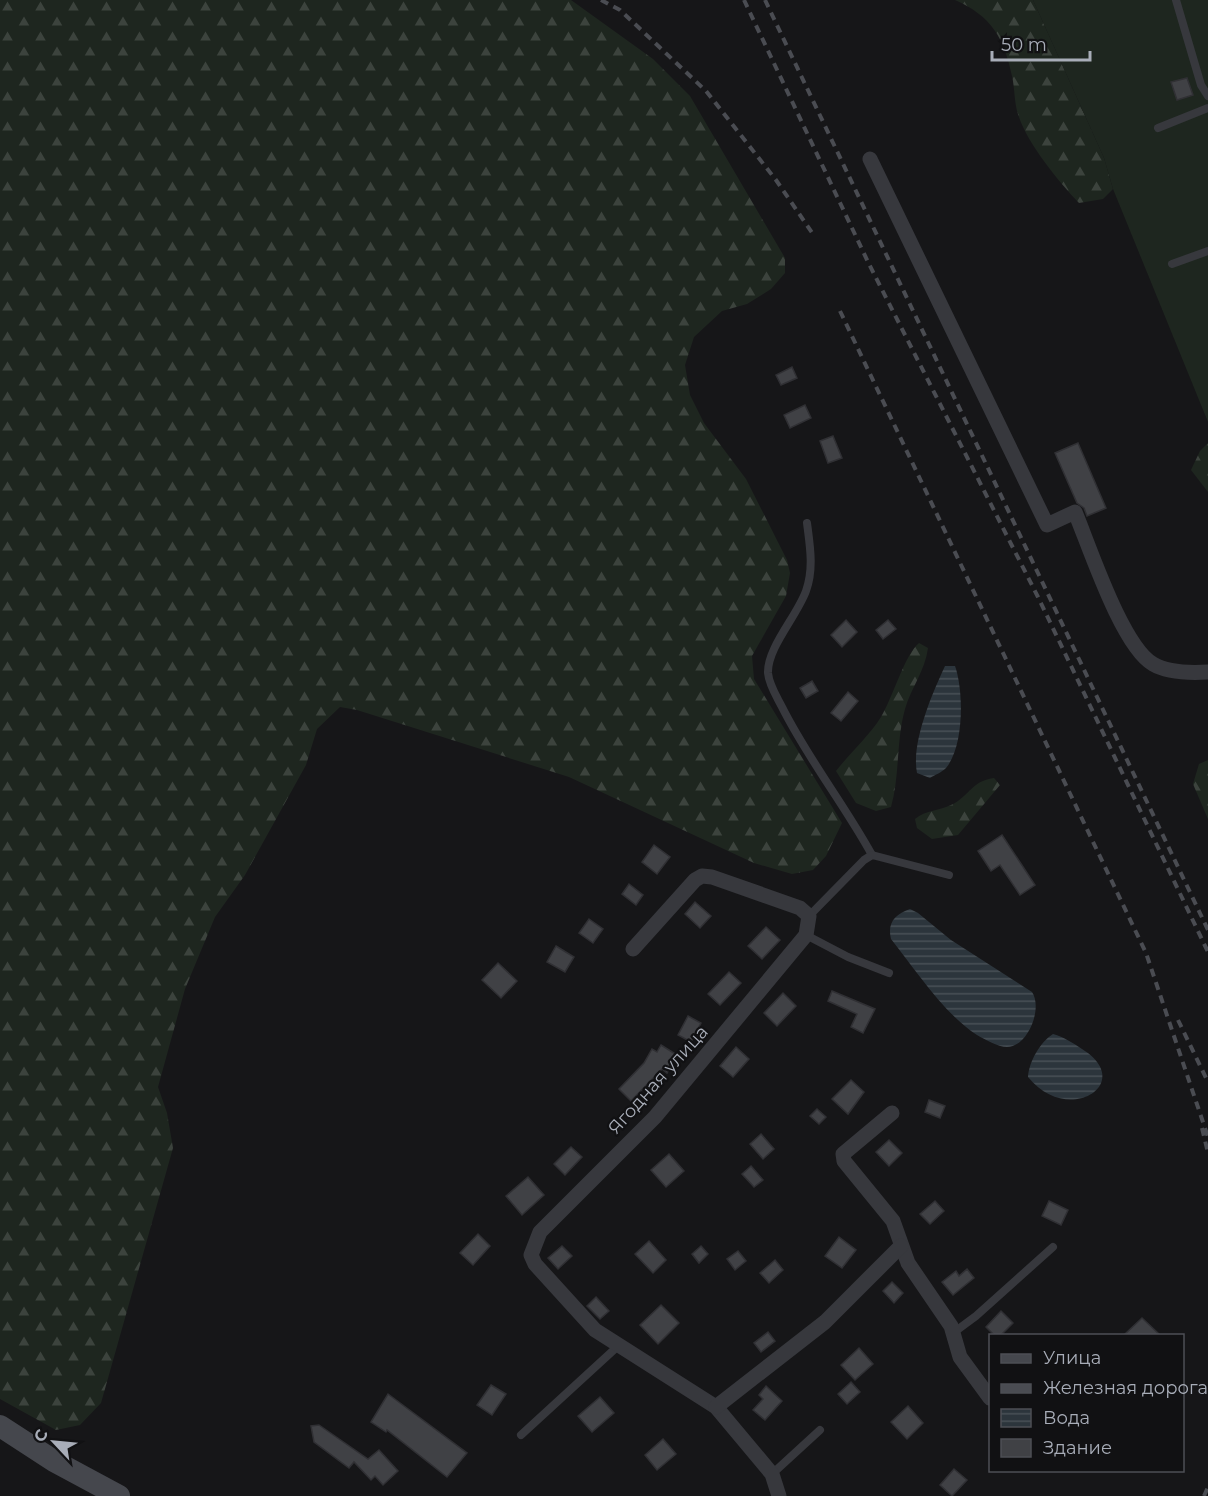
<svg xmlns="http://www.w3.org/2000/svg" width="1208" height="1496" viewBox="0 0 1208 1496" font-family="Montserrat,sans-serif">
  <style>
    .forest { fill: url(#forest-firs) }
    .garden { fill: #1e261f }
    .water { fill: url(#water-rules) }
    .building { fill: #404145; stroke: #303034; stroke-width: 1.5 }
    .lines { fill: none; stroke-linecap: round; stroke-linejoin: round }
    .service { stroke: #37383d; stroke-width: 8 }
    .minor { stroke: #37383d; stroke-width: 15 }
    .secondary { stroke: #45474d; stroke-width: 22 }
    .rail { stroke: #4a4c52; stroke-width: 4; stroke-dasharray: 8 6; stroke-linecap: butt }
    .labels { text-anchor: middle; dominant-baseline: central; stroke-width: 4.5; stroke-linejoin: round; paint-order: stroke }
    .street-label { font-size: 18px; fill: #a8adb8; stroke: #111113 }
  </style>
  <defs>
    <pattern id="forest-firs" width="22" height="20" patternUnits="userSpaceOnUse" patternTransform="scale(1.5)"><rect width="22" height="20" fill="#1e261f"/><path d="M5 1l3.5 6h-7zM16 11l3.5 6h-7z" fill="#3c433d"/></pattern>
    <pattern id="water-rules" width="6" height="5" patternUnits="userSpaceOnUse" patternTransform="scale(1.5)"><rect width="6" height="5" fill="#2c353c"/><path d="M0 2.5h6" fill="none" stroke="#485056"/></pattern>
  </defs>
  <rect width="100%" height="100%" fill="#161618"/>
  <g class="forest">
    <polygon points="0,0 571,0 653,59 690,96 785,258 785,273 771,289 747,304 722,311 694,337 685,365 690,395 704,423 746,479 787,560 790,573 786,596 752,656 754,679 842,823 826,856 813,870 792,874 754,863 569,777 357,710 340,707 317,729 306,765 245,875 215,917 185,989 158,1087 167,1113 173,1148 101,1403 80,1425 56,1430 0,1399"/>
    <path d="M955,0h78l71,158 9,31 -10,10 -24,4c-20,-21 -51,-59 -60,-86 -5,-13 -4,-28 -7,-41 -8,-39 -21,-60 -57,-76z"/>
    <polygon points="1208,443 1208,492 1191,470 1200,451"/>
    <path d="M919,643l9,5c-3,23 -17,40 -23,61 -9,32 -5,66 -14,98l-15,4 -20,-8 -20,-32c14,-18 33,-35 45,-54 12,-20 24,-63 38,-74z"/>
    <polygon points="1208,760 1208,819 1193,784 1199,764"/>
    <path d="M994,778l6,7 -42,50 -26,4 -15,-11 -2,-9c11,-9 23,-8 36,-14 18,-8 20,-24 43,-27z"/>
  </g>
  <polygon class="garden" points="1033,0 1208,0 1208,422 1113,189 1104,158"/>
  <g class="water">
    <path d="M945,666h10c9,25 9,81 -9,102 -4,4 -11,7 -16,10l-13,-5c-6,-30 15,-79 28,-107z"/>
    <path d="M910,909l8,4 33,27 81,52c11,16 -4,55 -25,55 -9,0 -23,-8 -30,-12 -33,-21 -62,-66 -86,-96 -4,-16 4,-25 19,-30z"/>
    <path d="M1053,1034c11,3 20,9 29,15 55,34 -14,78 -54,28 1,-15 12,-35 25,-43z"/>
  </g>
  <g class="building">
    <polygon points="1187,78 1193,95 1177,100 1171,82"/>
    <polygon points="792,367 797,378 781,385 776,375"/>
    <polygon points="805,405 811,418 790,428 784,415"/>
    <polygon points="833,436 842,458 828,463 820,441"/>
    <polygon points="1078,443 1106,508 1087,516 1084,508 1077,503 1055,453"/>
    <polygon points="846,620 857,632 842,647 831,635"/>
    <polygon points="888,620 896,629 883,639 876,630"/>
    <polygon points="812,681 818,691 806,698 800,688"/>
    <polygon points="848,692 858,701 841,721 831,713"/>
    <polygon points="1002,835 1035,885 1020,895 1000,865 991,871 978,851"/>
    <polygon points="654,845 670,857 657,874 642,862"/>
    <polygon points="629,884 643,895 636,905 622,894"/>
    <polygon points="695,902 711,916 700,928 685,914"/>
    <polygon points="589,919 603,929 593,943 579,933"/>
    <polygon points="766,927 780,940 762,959 748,946"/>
    <polygon points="556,946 574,957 565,972 547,962"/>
    <polygon points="498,963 517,981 501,998 482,980"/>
    <polygon points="729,972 741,983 720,1005 708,994"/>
    <polygon points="832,991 875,1009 863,1033 851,1027 857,1014 828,1001"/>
    <polygon points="783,993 796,1006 777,1026 764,1013"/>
    <polygon points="688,1016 701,1023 691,1042 678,1035"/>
    <polygon points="661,1045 677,1055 667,1073 662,1069 631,1101 619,1089 644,1063 652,1049 657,1052"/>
    <polygon points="736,1047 749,1059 733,1077 720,1066"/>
    <polygon points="851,1080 864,1092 848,1114 832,1099"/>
    <polygon points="929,1100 945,1106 940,1118 925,1112"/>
    <polygon points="817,1109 826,1117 819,1124 810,1116"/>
    <polygon points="761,1134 774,1149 763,1159 750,1144"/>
    <polygon points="889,1140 902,1153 889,1166 876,1152"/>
    <polygon points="571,1147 582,1157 565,1175 554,1164"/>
    <polygon points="669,1154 684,1171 666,1187 651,1170"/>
    <polygon points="751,1166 763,1180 754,1187 742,1174"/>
    <polygon points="528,1177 544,1195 522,1215 506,1196"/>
    <polygon points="935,1201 944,1211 930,1224 920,1214"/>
    <polygon points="1049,1201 1068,1210 1061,1225 1042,1216"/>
    <polygon points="478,1234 490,1246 473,1265 460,1253"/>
    <polygon points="839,1237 856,1250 842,1268 825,1256"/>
    <polygon points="649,1241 666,1260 653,1273 635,1254"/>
    <polygon points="562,1246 572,1256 558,1269 548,1258"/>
    <polygon points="701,1246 708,1254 699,1263 692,1254"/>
    <polygon points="738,1251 746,1261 735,1270 727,1259"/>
    <polygon points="775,1260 783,1270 769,1283 760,1273"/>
    <polygon points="967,1269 974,1278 953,1295 942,1282 956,1271 959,1276"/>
    <polygon points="892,1282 903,1293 894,1303 883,1291"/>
    <polygon points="596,1297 609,1311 600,1319 587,1306"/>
    <polygon points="661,1305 679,1323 658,1344 640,1325"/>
    <polygon points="1001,1311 1013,1323 1001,1335 994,1335 986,1327"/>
    <polygon points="1142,1318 1160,1335 1124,1335"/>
    <polygon points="768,1332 775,1341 761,1352 754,1343"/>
    <polygon points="859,1348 873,1364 855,1380 841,1365"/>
    <polygon points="851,1382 860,1392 847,1404 838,1394"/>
    <polygon points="491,1385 506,1394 492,1415 477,1405"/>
    <polygon points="766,1386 782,1401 765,1420 753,1410 763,1399 759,1395"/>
    <polygon points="388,1394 467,1453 447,1477 387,1430 386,1432 371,1422"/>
    <polygon points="600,1397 614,1413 592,1432 578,1416"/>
    <polygon points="908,1406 923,1423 907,1439 891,1422"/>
    <polygon points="319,1425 368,1459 379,1450 398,1471 383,1485 375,1476 371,1480 354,1462 349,1468 314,1442 311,1426"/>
    <polygon points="663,1439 676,1454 657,1470 645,1455"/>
    <polygon points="954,1469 967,1480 952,1496 940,1485"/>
  </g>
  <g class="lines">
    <g class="service">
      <polyline points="1176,0 1201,85 1208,96"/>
      <polyline points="1158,128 1208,108"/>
      <polyline points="1172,264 1208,251"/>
      <path d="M807,523c3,23 7,46 -1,68 -9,25 -39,57 -38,82 1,12 9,24 14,34 26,52 62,97 90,148"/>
      <polyline points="809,916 864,860 872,855 949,875"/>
      <polyline points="806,935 848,957 889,973"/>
      <polyline points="953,1333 976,1316 1053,1247"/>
      <polyline points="521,1435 617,1347"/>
      <polyline points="772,1474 820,1430"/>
    </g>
    <g class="minor">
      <path d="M870,159l177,366 28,-13c15,36 47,134 78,152 15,9 38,9 55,8"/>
      <polyline points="633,949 695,880 702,876 712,877 800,908 809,916 806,935 655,1117 540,1232 531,1255 535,1264 595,1330 716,1407 772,1474 779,1496"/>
      <polyline points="892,1113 843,1154 844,1161 893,1221 908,1263 951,1326 960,1357 990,1398"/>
      <polyline points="716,1407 825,1322 901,1246"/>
    </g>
    <polyline class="secondary" points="0,1426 54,1461 119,1496"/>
    <g class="rail">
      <polyline points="601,0 620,10 706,91 776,180 815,237"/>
      <polyline points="744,0 869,264 1038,597 1208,952"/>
      <polyline points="765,0 1208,930"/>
      <polyline points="840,311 1146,953 1208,1137"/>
      <polyline points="1178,1020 1208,1082"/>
      <polyline points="1202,1128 1208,1153"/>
      <polyline points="1204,1496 1208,1487"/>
    </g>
  </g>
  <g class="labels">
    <g class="street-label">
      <text transform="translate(658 1080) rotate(-48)">Ягодная улица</text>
    </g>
  </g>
  <rect x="989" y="1334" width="195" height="138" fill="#111113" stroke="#4d4f55" stroke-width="1.5"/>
  <rect x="1001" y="1354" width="30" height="9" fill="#45474d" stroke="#4d4f55" stroke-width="1.5"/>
  <text x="1043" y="1364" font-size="18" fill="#a8adb8">Улица</text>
  <rect x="1001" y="1384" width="30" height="9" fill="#4a4c52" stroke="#4d4f55" stroke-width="1.5"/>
  <text x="1043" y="1394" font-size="18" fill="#a8adb8">Железная дорога</text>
  <rect x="1001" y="1409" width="30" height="18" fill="url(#water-rules)" stroke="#4d4f55" stroke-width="1.5"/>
  <text x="1043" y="1424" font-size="18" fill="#a8adb8">Вода</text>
  <rect x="1001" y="1439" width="30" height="18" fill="#404145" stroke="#4d4f55" stroke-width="1.5"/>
  <text x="1043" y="1454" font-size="18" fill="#a8adb8">Здание</text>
  <g transform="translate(54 1442) rotate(296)" stroke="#111113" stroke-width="4.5" paint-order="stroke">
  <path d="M0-4.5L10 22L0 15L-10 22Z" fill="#a8adb8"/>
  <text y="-9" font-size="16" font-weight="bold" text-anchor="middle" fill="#a8adb8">С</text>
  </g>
  <path d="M992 51v9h98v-9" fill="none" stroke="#a8adb8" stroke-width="3"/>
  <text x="1001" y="51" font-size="18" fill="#a8adb8" stroke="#111113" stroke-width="4.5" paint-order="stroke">50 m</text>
</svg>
